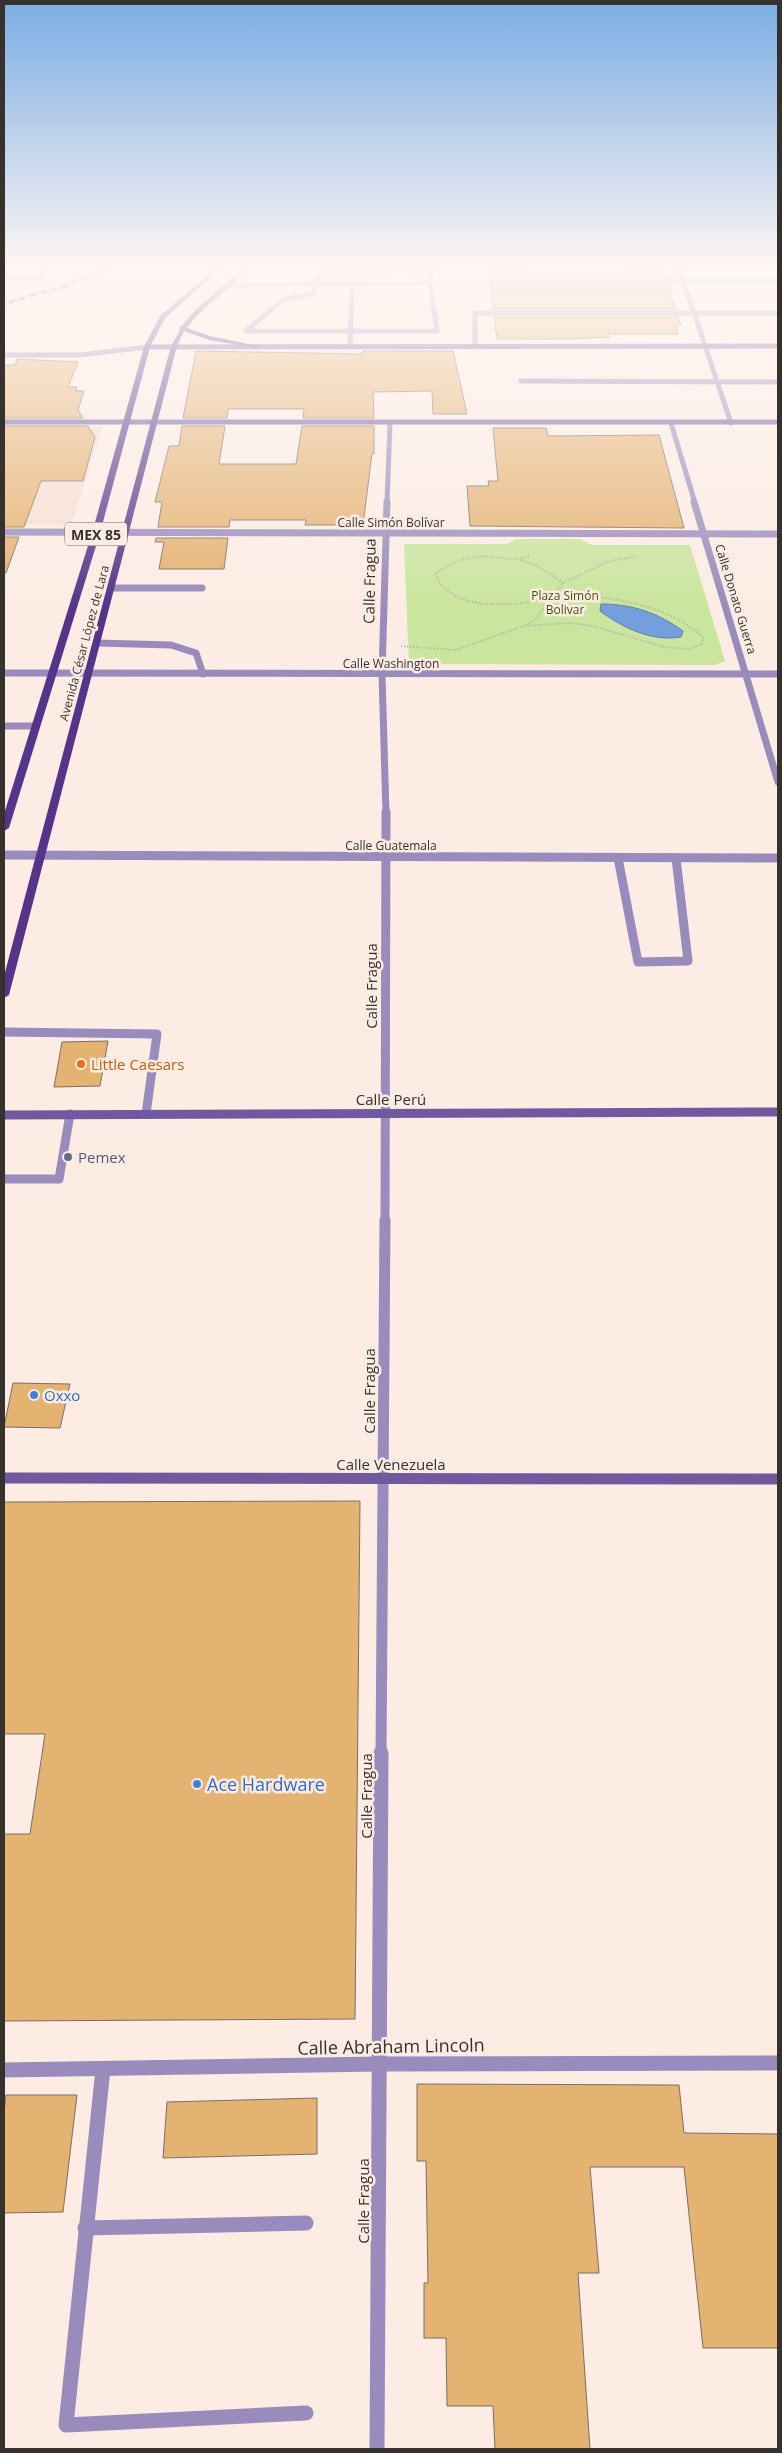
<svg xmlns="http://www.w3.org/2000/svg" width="782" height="2453" viewBox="0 0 782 2453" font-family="'Open Sans',sans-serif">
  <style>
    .built { fill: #f6ded2 }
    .green { fill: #cae59e }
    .water { fill: #759fdc; stroke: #627ea8 }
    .building { fill: #e4b271; stroke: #796f64 }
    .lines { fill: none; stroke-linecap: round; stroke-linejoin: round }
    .path { stroke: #b5a9a2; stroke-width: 2; stroke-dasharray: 1 2; stroke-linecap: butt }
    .lane-far3 { stroke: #998bbb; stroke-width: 5 }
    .lane-far2 { stroke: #998bbb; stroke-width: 7 }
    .lane-far1 { stroke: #998bbb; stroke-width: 9 }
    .lane { stroke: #998bbb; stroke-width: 15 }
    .street-far4 { stroke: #998bbb; stroke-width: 5 }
    .street-far3 { stroke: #998bbb; stroke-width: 7 }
    .street-far2 { stroke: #998bbb; stroke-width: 9 }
    .street-far1 { stroke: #998bbb; stroke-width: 11 }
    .street { stroke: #998bbb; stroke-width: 15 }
    .secondary-far2 { stroke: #71599f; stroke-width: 5 }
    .secondary-far1 { stroke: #71599f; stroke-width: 9 }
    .secondary { stroke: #71599f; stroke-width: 11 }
    .primary { fill: #553489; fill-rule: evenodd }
    .rail-casing { stroke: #57504b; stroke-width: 3 }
    .rail { stroke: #fcece4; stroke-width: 2; stroke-dasharray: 5.5; stroke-linecap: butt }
    .path-bridge { stroke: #b5a9a2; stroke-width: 2; stroke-dasharray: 1 2; stroke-linecap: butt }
    .food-dot { fill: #e8710a; stroke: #fcece4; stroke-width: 2 }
    .service-dot { fill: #5c6f8a; stroke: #fcece4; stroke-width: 2 }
    .shop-dot { fill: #3f7fe0; stroke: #fcece4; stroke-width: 2 }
    .labels { text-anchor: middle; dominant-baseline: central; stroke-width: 5; stroke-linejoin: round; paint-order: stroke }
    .far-street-label { font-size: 12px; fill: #37312d; stroke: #fcece4 }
    .far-park-label { font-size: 12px; fill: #3f5500; stroke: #fcece4 }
    .shield { fill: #fcece4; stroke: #726964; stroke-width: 1 }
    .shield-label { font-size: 14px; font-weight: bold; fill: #37312d }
    .street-label { font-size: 15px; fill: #37312d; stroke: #fcece4 }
    .food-label { font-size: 15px; fill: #c56008; stroke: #fcece4; text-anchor: start }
    .service-label { font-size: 15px; fill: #4e5e75; stroke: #fcece4; text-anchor: start }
    .shop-label { font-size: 15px; fill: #366cbe; stroke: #fcece4; text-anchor: start }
    .near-shop-label { font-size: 18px; fill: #366cbe; stroke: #fcece4; text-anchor: start }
    .near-street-label { font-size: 18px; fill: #37312d; stroke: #fcece4 }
  </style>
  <rect width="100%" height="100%" fill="#fcece4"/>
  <polygon class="built" points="4,426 103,427 71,525 4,524"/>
  <polygon class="green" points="516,539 580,539 592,545 690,545 725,661 715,665 409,664 404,544 507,544"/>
  <path class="water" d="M601,604c32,0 57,9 82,27l-2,6c-29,5 -58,-9 -81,-26z"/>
  <g class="building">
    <polygon points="488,265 521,265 522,270 627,270 627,265 662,265 665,277 507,277 503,281 507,285 668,285 675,309 493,309"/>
    <polygon points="494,317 678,317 681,326 676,326 678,334 608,334 609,337 572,339 497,339"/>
    <polygon points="196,351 362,354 363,351 453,351 467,414 433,414 432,391 373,392 374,418 303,418 304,409 228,409 227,418 183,418"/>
    <polygon points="17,359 78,362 68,387 77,387 75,391 84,391 78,410 83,418 4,418 4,365 15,365"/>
    <polygon points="4,426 88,426 95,437 83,481 41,481 24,527 4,527"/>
    <polygon points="182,426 225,426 219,464 296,464 302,426 374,426 374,454 372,454 363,525 305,525 306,520 230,520 229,527 158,527 162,502 155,502 169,446 179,446"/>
    <polygon points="493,428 546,428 548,436 659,435 684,528 470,526 467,486 489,486 488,481 498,481"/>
    <polygon points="4,537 19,537 6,573 4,572"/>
    <polygon points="156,538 228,538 224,569 159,569 164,542 155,542"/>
    <polygon points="108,1041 100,1086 54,1087 62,1042"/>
    <polygon points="13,1383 70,1384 60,1428 4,1427"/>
    <polygon points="360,1501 355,2019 4,2021 4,1834 30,1834 45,1734 4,1734 4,1502"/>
    <polygon points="417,2084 679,2085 684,2133 778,2134 778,2348 703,2348 684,2167 590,2167 599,2273 578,2273 590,2449 495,2449 493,2406 447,2406 446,2338 424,2338 424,2283 428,2283 426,2161 417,2161"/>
    <polygon points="6,2095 77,2095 63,2212 4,2213 4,2112"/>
    <polygon points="317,2098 317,2154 163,2158 167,2102"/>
  </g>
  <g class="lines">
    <g class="path">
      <path d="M529,555c-12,7 -21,3 -34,2 -23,-2 -42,3 -60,17 15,35 64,32 96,28"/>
      <polyline points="520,560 538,566 563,583 535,620 526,625"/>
      <polyline points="563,583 607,562 637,556"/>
      <path d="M401,646l55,4 67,-24 48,-3 22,3 71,21 25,2 13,-5 1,-7c-36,-31 -80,-38 -126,-42"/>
    </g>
    <g class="lane-far3">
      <polyline points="228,285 430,283"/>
      <polyline points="246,331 437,331 430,283 431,265"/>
      <polyline points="246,331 283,300 314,293 315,283 326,270 431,271"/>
      <polyline points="350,346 352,283"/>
    </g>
    <g class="lane-far2">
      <polyline points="112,588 202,588"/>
      <polyline points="97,643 171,645 196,653 203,674"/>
      <polyline points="4,726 34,726"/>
    </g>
    <g class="lane-far1">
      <polyline points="618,858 638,962 688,961 676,858"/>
      <polyline points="4,1032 157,1034 146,1114"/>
      <polyline points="4,1179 59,1179 70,1114"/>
    </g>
    <g class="lane">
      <polyline points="103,2069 66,2425 306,2413"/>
      <polyline points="85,2228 306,2223"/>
    </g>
    <g class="street-far4">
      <polyline points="678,265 731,423"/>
      <polyline points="4,278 41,277 49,265"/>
      <polyline points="507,281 778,281"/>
      <polyline points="475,346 475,313 778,313"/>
      <polyline points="4,355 80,355 147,347"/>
      <polyline points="521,381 778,382"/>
      <polyline points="671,423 695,503"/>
      <polyline points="387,503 390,423"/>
    </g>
    <g class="street-far3">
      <polyline points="694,502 778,782"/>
      <polyline points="4,532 778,534"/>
      <polyline points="4,673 778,674"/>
      <polyline points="386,814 382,674 387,502"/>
    </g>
    <g class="street-far2">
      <polyline points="4,855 778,858"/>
      <polyline points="385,1221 386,812"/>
    </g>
    <polyline class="street-far1" points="381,1755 385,1220"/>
    <g class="street">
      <polyline points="4,2070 379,2064 778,2063"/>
      <polyline points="377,2449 381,1753"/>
    </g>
    <g class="secondary-far2">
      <polyline points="147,347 778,346"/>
      <polyline points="4,422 778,422"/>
    </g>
    <polyline class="secondary-far1" points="4,1115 778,1112"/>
    <polyline class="secondary" points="4,1478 778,1479"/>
    <g class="primary">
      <polygon points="219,265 225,265 165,318 150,347 100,533 9,828 4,831 4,814 92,533 144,347 160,316"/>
      <path d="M244,265h6c-18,24 -46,39 -63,63l23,8 49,10 -3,2 -47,-8 -25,-9 -7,15 -168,649 -5,3v-22l167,-630 9,-16 -1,-3 3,-1c17,-24 44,-38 62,-61z"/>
    </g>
    <g class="rail-casing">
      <polyline id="rail" points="4,304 64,286 113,265"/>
    </g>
    <use href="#rail" class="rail"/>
    <polyline class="path-bridge" points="531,602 577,595"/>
  </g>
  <linearGradient id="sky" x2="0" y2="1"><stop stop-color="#7aace3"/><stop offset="0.44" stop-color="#fef6f3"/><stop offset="1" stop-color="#fef6f3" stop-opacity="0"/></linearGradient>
  <rect width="782" height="608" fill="url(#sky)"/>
  <circle class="food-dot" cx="81" cy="1064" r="5"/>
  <circle class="service-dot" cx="68" cy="1157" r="5"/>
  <g class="shop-dot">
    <circle cx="34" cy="1395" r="5"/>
    <circle cx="197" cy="1784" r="5"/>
  </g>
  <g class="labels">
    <g class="far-street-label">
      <text x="391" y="522">Calle Simón Bolívar</text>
      <text transform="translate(736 599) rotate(73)">Calle Donato Guerra</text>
      <text transform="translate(84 643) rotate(-75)">Avenida César López de Lara</text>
      <text x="391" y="663">Calle Washington</text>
      <text x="391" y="845">Calle Guatemala</text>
    </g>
    <g class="far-park-label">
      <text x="565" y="595">Plaza Simón<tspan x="565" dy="14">Bolivar</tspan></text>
    </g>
    <rect class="shield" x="65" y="522.5" width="62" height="23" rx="4"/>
    <g class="shield-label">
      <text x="96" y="534">MEX 85</text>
    </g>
    <g class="street-label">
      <text transform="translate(369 581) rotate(-89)">Calle Fragua</text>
      <text transform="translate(371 986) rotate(-90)">Calle Fragua</text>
      <text x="391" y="1099">Calle Perú</text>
      <text transform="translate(369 1391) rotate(-90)">Calle Fragua</text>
      <text x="391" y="1464">Calle Venezuela</text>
      <text transform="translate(366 1796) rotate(-90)">Calle Fragua</text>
      <text transform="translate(363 2201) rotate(-90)">Calle Fragua</text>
    </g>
    <g class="food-label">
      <text x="91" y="1064">Little Caesars</text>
    </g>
    <g class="service-label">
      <text x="78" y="1157">Pemex</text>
    </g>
    <g class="shop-label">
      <text x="44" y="1395">Oxxo</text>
    </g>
    <g class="near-shop-label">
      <text x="207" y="1784">Ace Hardware</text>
    </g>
    <g class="near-street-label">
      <text transform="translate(391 2046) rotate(-1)">Calle Abraham Lincoln</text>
    </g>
  </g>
  <rect width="782" height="2453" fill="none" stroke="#37312d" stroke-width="10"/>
</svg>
